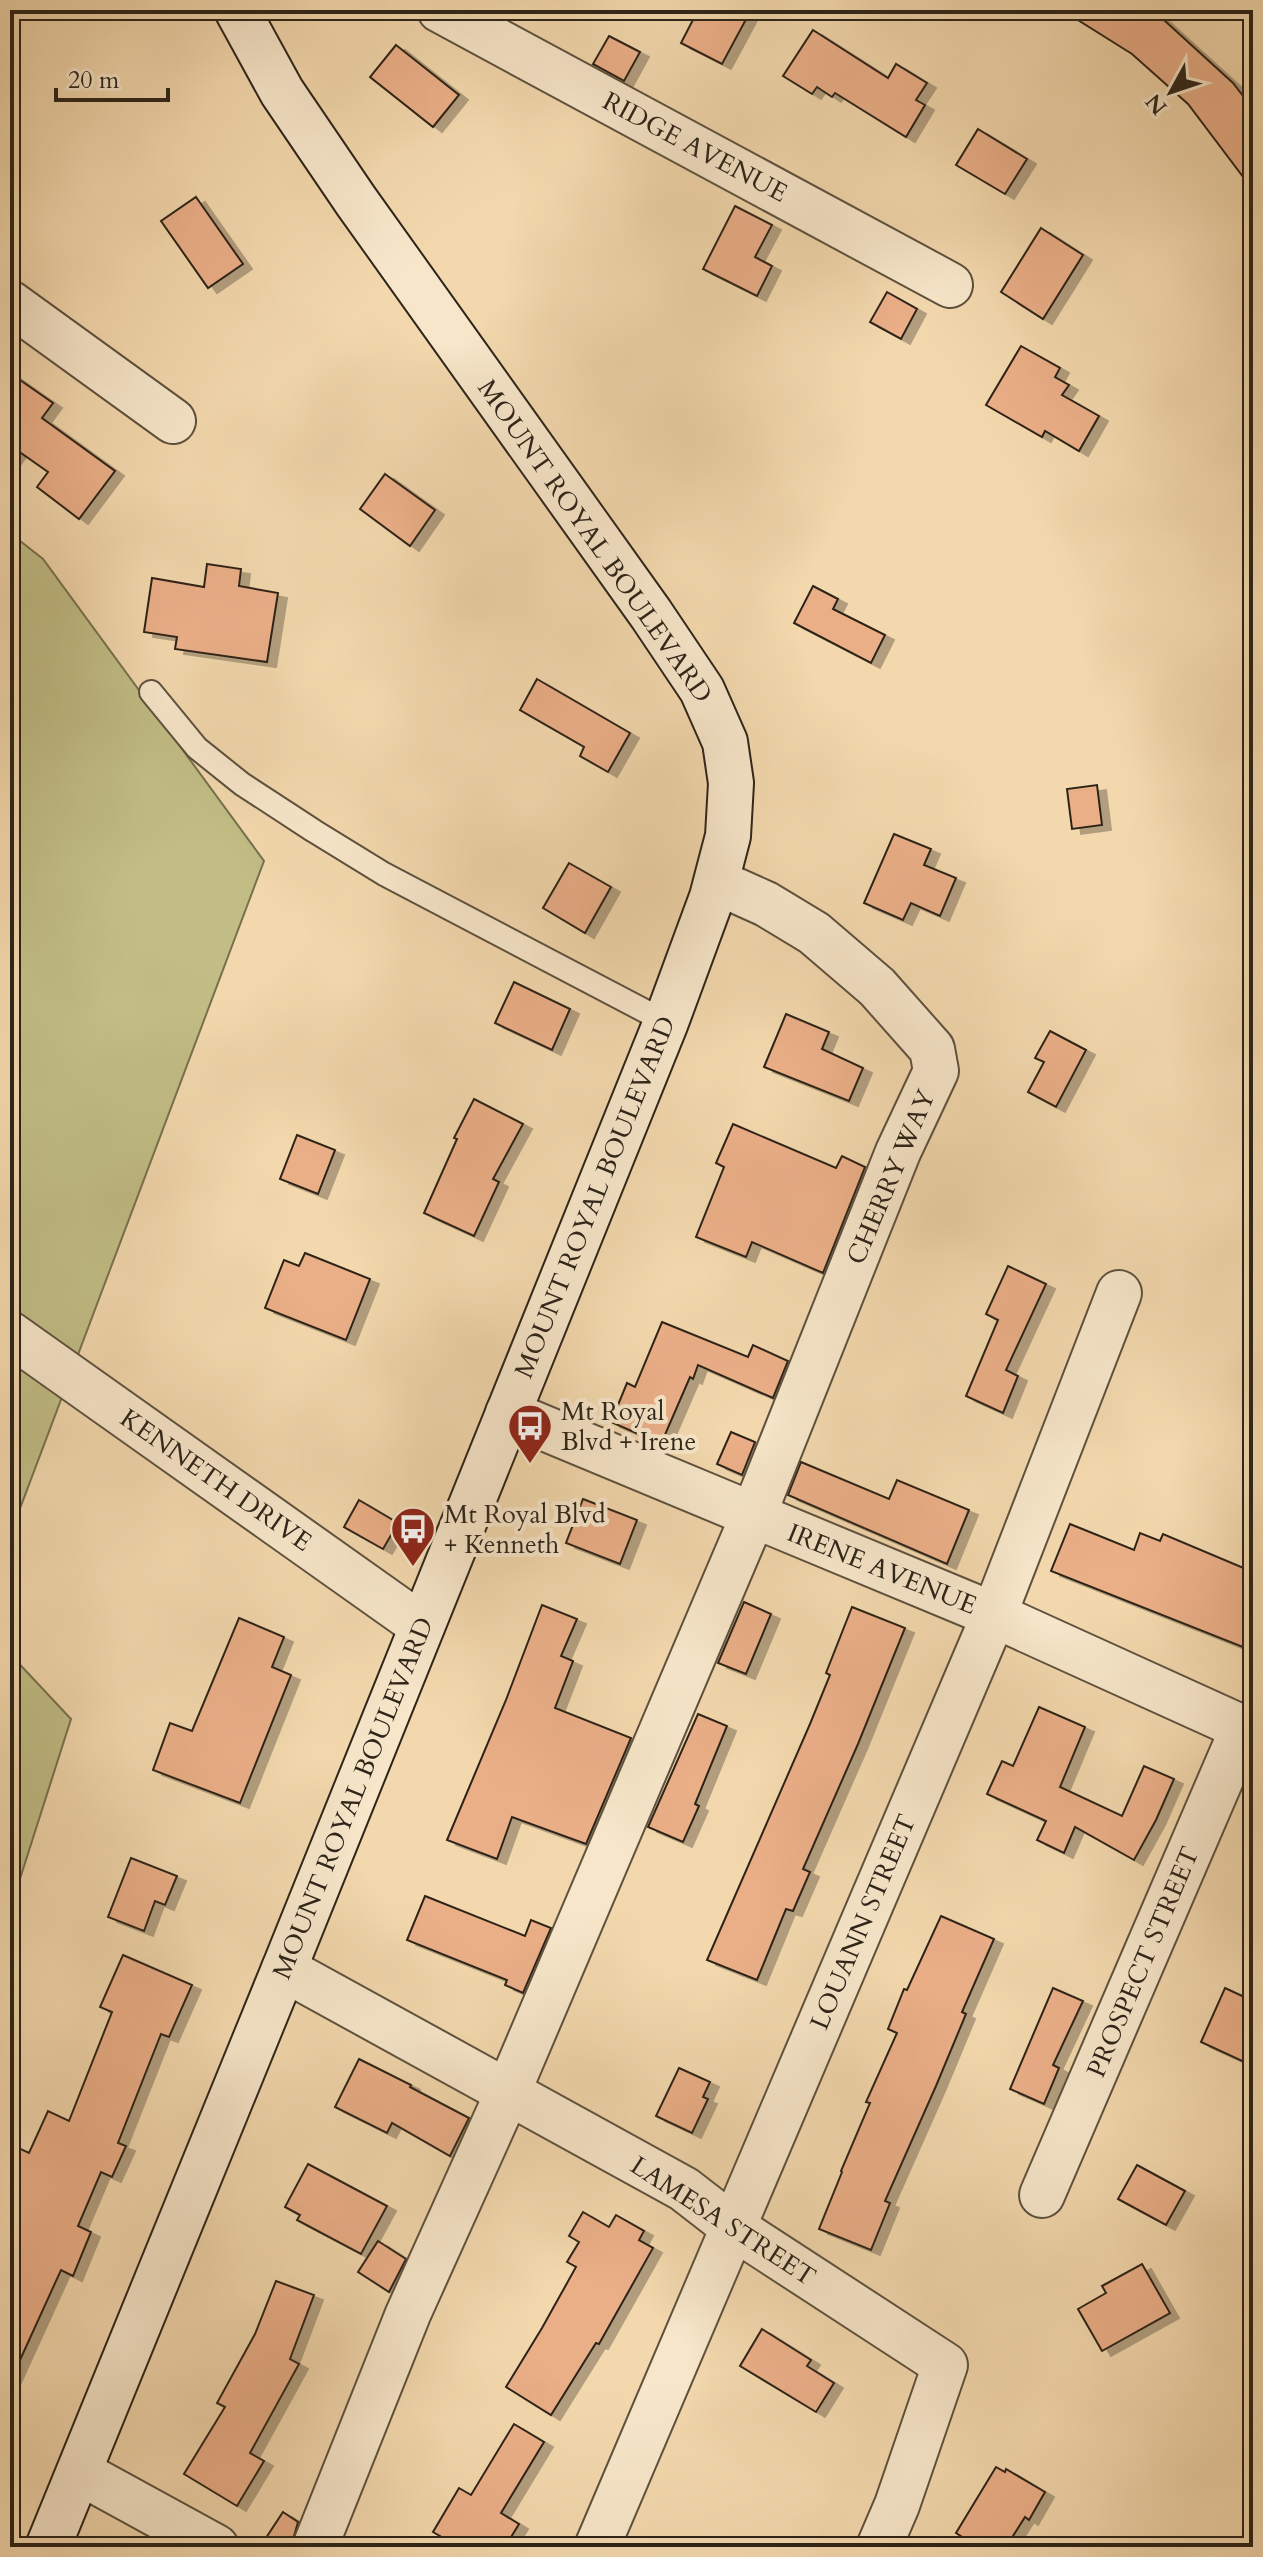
<svg xmlns="http://www.w3.org/2000/svg" width="1263" height="2557" viewBox="0 0 1263 2557" font-family="Cardo,serif">
  <style>
    .green { fill: #c1bd85; stroke: #77704f; stroke-width: 2 }
    .building { fill: #ebaf88; stroke: #2d2419; stroke-width: 2; filter: url(#shadow) }
    .lines { fill: none; stroke-linecap: round; stroke-linejoin: round }
    .service-casing { stroke: #5e513e; stroke-width: 26 }
    .minor-casing { stroke: #5e513e; stroke-width: 48 }
    .secondary-casing { stroke: #2d2419; stroke-width: 48 }
    .service { stroke: #f7e6ca; stroke-width: 22 }
    .minor { stroke: #f7e6ca; stroke-width: 44 }
    .secondary { stroke: #f7e6ca; stroke-width: 44 }
    .labels { text-anchor: middle; dominant-baseline: central; stroke-width: 8; stroke-linejoin: round; paint-order: stroke }
    .street-label { font-size: 26px; fill: #2d2419; stroke: #f7e6ca }
    .poi-label { font-size: 26px; fill: #2d2419; stroke: #f7e6ca; text-anchor: start }
  </style>
  <defs>
    <filter id="shadow"><feDropShadow dx="9" dy="5" stdDeviation="0" flood-color="#0004"/></filter>
  </defs>
  <rect width="100%" height="100%" fill="#f3d8ad"/>
  <filter id="stains"><feTurbulence type="fractalNoise" baseFrequency=".0025" numOctaves="4"/><feColorMatrix values="0 0 0 0 .2 0 0 0 0 .09 0 0 0 0 .02 0 0 0 .5 -.17"/></filter>
  <radialGradient id="worn" r=".72"><stop offset=".6" stop-color="#630" stop-opacity="0"/><stop offset="1" stop-color="#630" stop-opacity=".3"/></radialGradient>
  <g class="green">
    <polygon points="10,533 43,559 264,861 10,1535"/>
    <polygon points="10,1654 71,1719 10,1910"/>
  </g>
  <g class="building">
    <polygon points="698,10 751,10 722,64 681,43"/>
    <polygon points="1062,10 1153,10 1233,83 1253,109 1253,190 1188,104 1132,54"/>
    <polygon points="813,30 888,78 896,64 927,83 916,100 925,105 906,137 835,93 832,97 817,87 812,94 783,76"/>
    <polygon points="609,36 640,52 624,81 593,64"/>
    <polygon points="396,45 459,95 433,127 370,77"/>
    <polygon points="978,129 1027,159 1005,194 956,165"/>
    <polygon points="196,197 243,264 208,288 161,221"/>
    <polygon points="735,206 772,225 755,257 772,266 757,296 703,269"/>
    <polygon points="1041,228 1083,255 1043,319 1001,292"/>
    <polygon points="887,292 917,309 901,339 870,322"/>
    <polygon points="1021,346 1060,368 1055,377 1069,385 1062,395 1099,416 1079,451 1045,431 1042,437 986,405"/>
    <polygon points="10,373 53,403 42,418 115,471 79,519 37,487 48,472 18,451 10,462"/>
    <polygon points="385,474 435,510 410,546 360,509"/>
    <polygon points="207,564 241,569 239,586 278,593 267,662 175,649 177,637 144,632 152,578 204,587"/>
    <polygon points="813,586 838,599 833,609 885,635 871,663 794,623"/>
    <polygon points="537,679 630,733 608,772 580,756 584,747 520,710"/>
    <polygon points="1097,785 1102,825 1072,829 1067,789"/>
    <polygon points="894,834 931,849 924,865 956,878 940,916 911,903 903,920 864,903"/>
    <polygon points="569,863 611,887 585,933 543,908"/>
    <polygon points="514,982 570,1009 552,1050 495,1023"/>
    <polygon points="786,1014 829,1032 822,1049 863,1068 849,1101 764,1067"/>
    <polygon points="1050,1031 1086,1050 1056,1107 1028,1092 1044,1062 1035,1058"/>
    <polygon points="474,1099 523,1124 493,1179 499,1182 474,1236 424,1213 457,1139 454,1138"/>
    <polygon points="733,1124 836,1168 842,1156 865,1167 823,1273 752,1242 746,1257 696,1237 724,1167 716,1163"/>
    <polygon points="297,1135 335,1150 318,1194 280,1179"/>
    <polygon points="305,1253 370,1279 346,1340 265,1308 284,1260 299,1266"/>
    <polygon points="1008,1266 1046,1284 1006,1370 1018,1376 1003,1413 966,1396 998,1320 986,1314"/>
    <polygon points="662,1322 748,1357 753,1345 788,1361 773,1398 698,1365 693,1379 690,1377 661,1444 611,1422 627,1383 635,1387"/>
    <polygon points="731,1432 755,1442 742,1475 717,1464"/>
    <polygon points="801,1462 889,1499 897,1480 969,1510 947,1564 788,1495"/>
    <polygon points="583,1499 637,1520 620,1564 566,1543"/>
    <polygon points="359,1500 398,1523 383,1549 344,1527"/>
    <polygon points="1070,1524 1134,1550 1140,1533 1160,1541 1163,1534 1253,1572 1253,1651 1051,1571"/>
    <polygon points="744,1602 771,1614 746,1674 718,1663"/>
    <polygon points="542,1605 577,1619 561,1656 573,1661 555,1708 631,1738 586,1844 512,1817 497,1859 447,1840 506,1700"/>
    <polygon points="852,1607 905,1628 858,1744 803,1869 810,1872 793,1911 786,1909 757,1980 707,1960 810,1724 830,1675 826,1673"/>
    <polygon points="239,1618 284,1637 272,1667 291,1675 240,1803 153,1770 170,1723 192,1731"/>
    <polygon points="1039,1707 1085,1727 1060,1787 1122,1816 1144,1766 1174,1779 1156,1820 1134,1860 1075,1827 1064,1853 1037,1840 1046,1821 987,1794 1002,1761 1013,1766"/>
    <polygon points="698,1714 727,1726 695,1804 699,1806 683,1842 648,1827"/>
    <polygon points="131,1858 177,1876 165,1905 155,1901 144,1931 108,1917"/>
    <polygon points="425,1896 525,1936 531,1920 551,1928 523,1993 505,1985 507,1980 407,1940"/>
    <polygon points="941,1916 994,1939 962,2012 966,2014 936,2086 885,2201 890,2203 871,2250 819,2229 842,2172 841,2171 870,2103 866,2102 897,2033 888,2029 904,1989 907,1990"/>
    <polygon points="123,1955 192,1985 169,2037 161,2034 118,2143 126,2146 112,2177 101,2172 78,2226 91,2232 73,2276 61,2270 10,2382 10,2144 29,2153 48,2111 69,2121 112,2012 100,2007"/>
    <polygon points="1053,1988 1083,2001 1053,2065 1059,2068 1044,2104 1010,2089"/>
    <polygon points="1225,1988 1253,2001 1253,2066 1201,2042"/>
    <polygon points="359,2059 411,2085 410,2087 469,2118 450,2156 392,2123 387,2133 335,2107"/>
    <polygon points="679,2068 710,2082 703,2097 708,2099 692,2133 656,2116"/>
    <polygon points="308,2164 387,2206 361,2254 297,2220 300,2215 285,2207"/>
    <polygon points="1137,2165 1185,2191 1166,2225 1118,2199"/>
    <polygon points="583,2212 609,2227 616,2215 644,2231 639,2240 653,2248 599,2344 596,2343 551,2415 506,2387 542,2328 576,2267 567,2262 579,2242 569,2236"/>
    <polygon points="378,2241 406,2259 389,2292 358,2272"/>
    <polygon points="1142,2264 1170,2313 1102,2351 1078,2309 1106,2293 1102,2286"/>
    <polygon points="276,2281 314,2295 290,2359 299,2364 250,2453 264,2461 237,2506 184,2474 225,2407 217,2403 255,2334"/>
    <polygon points="762,2329 811,2360 807,2366 834,2383 816,2412 740,2366"/>
    <polygon points="514,2424 544,2442 501,2513 519,2524 505,2547 459,2547 433,2532 459,2488 471,2495"/>
    <polygon points="996,2467 1005,2472 1006,2469 1045,2492 1029,2520 1025,2517 1006,2547 978,2547 956,2533"/>
    <polygon points="283,2512 298,2522 291,2547 260,2547"/>
  </g>
  <g class="lines">
    <g class="service-casing">
      <polyline id="service" points="151,692 197,748 242,784 314,831 384,874 666,1022"/>
    </g>
    <g class="minor-casing">
      <g id="minor">
        <polyline points="440,10 950,285"/>
        <polyline points="10,303 173,421"/>
        <polyline points="10,1334 422,1626"/>
        <polyline points="508,1413 994,1615 1243,1728 1253,1735"/>
        <polyline points="284,1969 684,2189 733,2227 945,2365 897,2505 879,2547"/>
        <polyline points="1042,2195 1243,1728"/>
        <polyline points="79,2472 216,2547"/>
        <polyline points="315,2547 408,2314 508,2092 753,1516 898,1152 936,1071 932,1049 877,987 814,933 766,904 717,882"/>
        <polyline points="597,2547 994,1615 1119,1293"/>
      </g>
    </g>
    <g class="secondary-casing">
      <polyline id="secondary" points="48,2547 284,1969 666,1022 712,897 728,836 731,783 725,742 702,690 651,614 356,201 282,92 237,10"/>
    </g>
    <use href="#service" class="service"/>
    <use href="#minor" class="minor"/>
    <use href="#secondary" class="secondary"/>
  </g>
  <defs>
    <g id="bus-pin" transform="scale(2.3)"><path d="M0 17L-7.5 6A9.5 9.5 0 1 1 7.5 6Z" fill="#8f2418" stroke="#f7e6ca"/><path d="M-5-6H5V4H4V6H2V4H-2V6H-4V4H-5ZM-3.5-4V0h7V-4ZM-3.5 1.2v1.5H-2V1.2ZM2 1.2v1.5H3.5V1.2Z" fill="#fff"/></g>
  </defs>
  <g fill-rule="evenodd">
    <use href="#bus-pin" x="530" y="1426"/>
    <use href="#bus-pin" x="413" y="1529"/>
  </g>
  <g class="labels">
    <g class="street-label">
      <text transform="translate(695 147) rotate(28)">RIDGE AVENUE</text>
      <text transform="translate(595 541) rotate(55)">MOUNT ROYAL BOULEVARD</text>
      <text transform="translate(891 1177) rotate(-67)">CHERRY WAY</text>
      <text transform="translate(595 1197) rotate(-68)">MOUNT ROYAL BOULEVARD</text>
      <text transform="translate(216 1480) rotate(35)">KENNETH DRIVE</text>
      <text transform="translate(882 1569) rotate(22)">IRENE AVENUE</text>
      <text transform="translate(353 1798) rotate(-68)">MOUNT ROYAL BOULEVARD</text>
      <text transform="translate(863 1922) rotate(-67)">LOUANN STREET</text>
      <text transform="translate(1143 1962) rotate(-67)">PROSPECT STREET</text>
      <text transform="translate(723 2221) rotate(33)">LAMESA STREET</text>
    </g>
    <g class="poi-label">
      <text x="561" y="1411">Mt Royal<tspan x="561" dy="30">Blvd + Irene</tspan></text>
      <text x="444" y="1514">Mt Royal Blvd<tspan x="444" dy="30">+ Kenneth</tspan></text>
    </g>
  </g>
  <rect width="1263" height="2557" fill="none" stroke="#f3d8ad" stroke-width="40"/>
  <rect x="12" y="12" width="1239" height="2533" fill="none" stroke="#2d2419" stroke-width="4"/>
  <rect x="20" y="20" width="1223" height="2517" fill="none" stroke="#2d2419" stroke-width="2"/>
  <g transform="translate(1171 92) rotate(230)" stroke="#f7e6ca" stroke-width="6" paint-order="stroke">
  <path d="M0-6L14 30L0 20L-14 30Z" fill="#2d2419"/>
  <text y="-12" font-size="22" font-weight="bold" text-anchor="middle" fill="#2d2419">N</text>
  </g>
  <path d="M56 88v12h112v-12" fill="none" stroke="#2d2419" stroke-width="4"/>
  <text x="68" y="88" font-size="24" fill="#2d2419" stroke="#f7e6ca" stroke-width="6" paint-order="stroke">20 m</text>
  <rect width="100%" height="100%" filter="url(#stains)"/>
  <rect width="100%" height="100%" fill="url(#worn)"/>
</svg>
